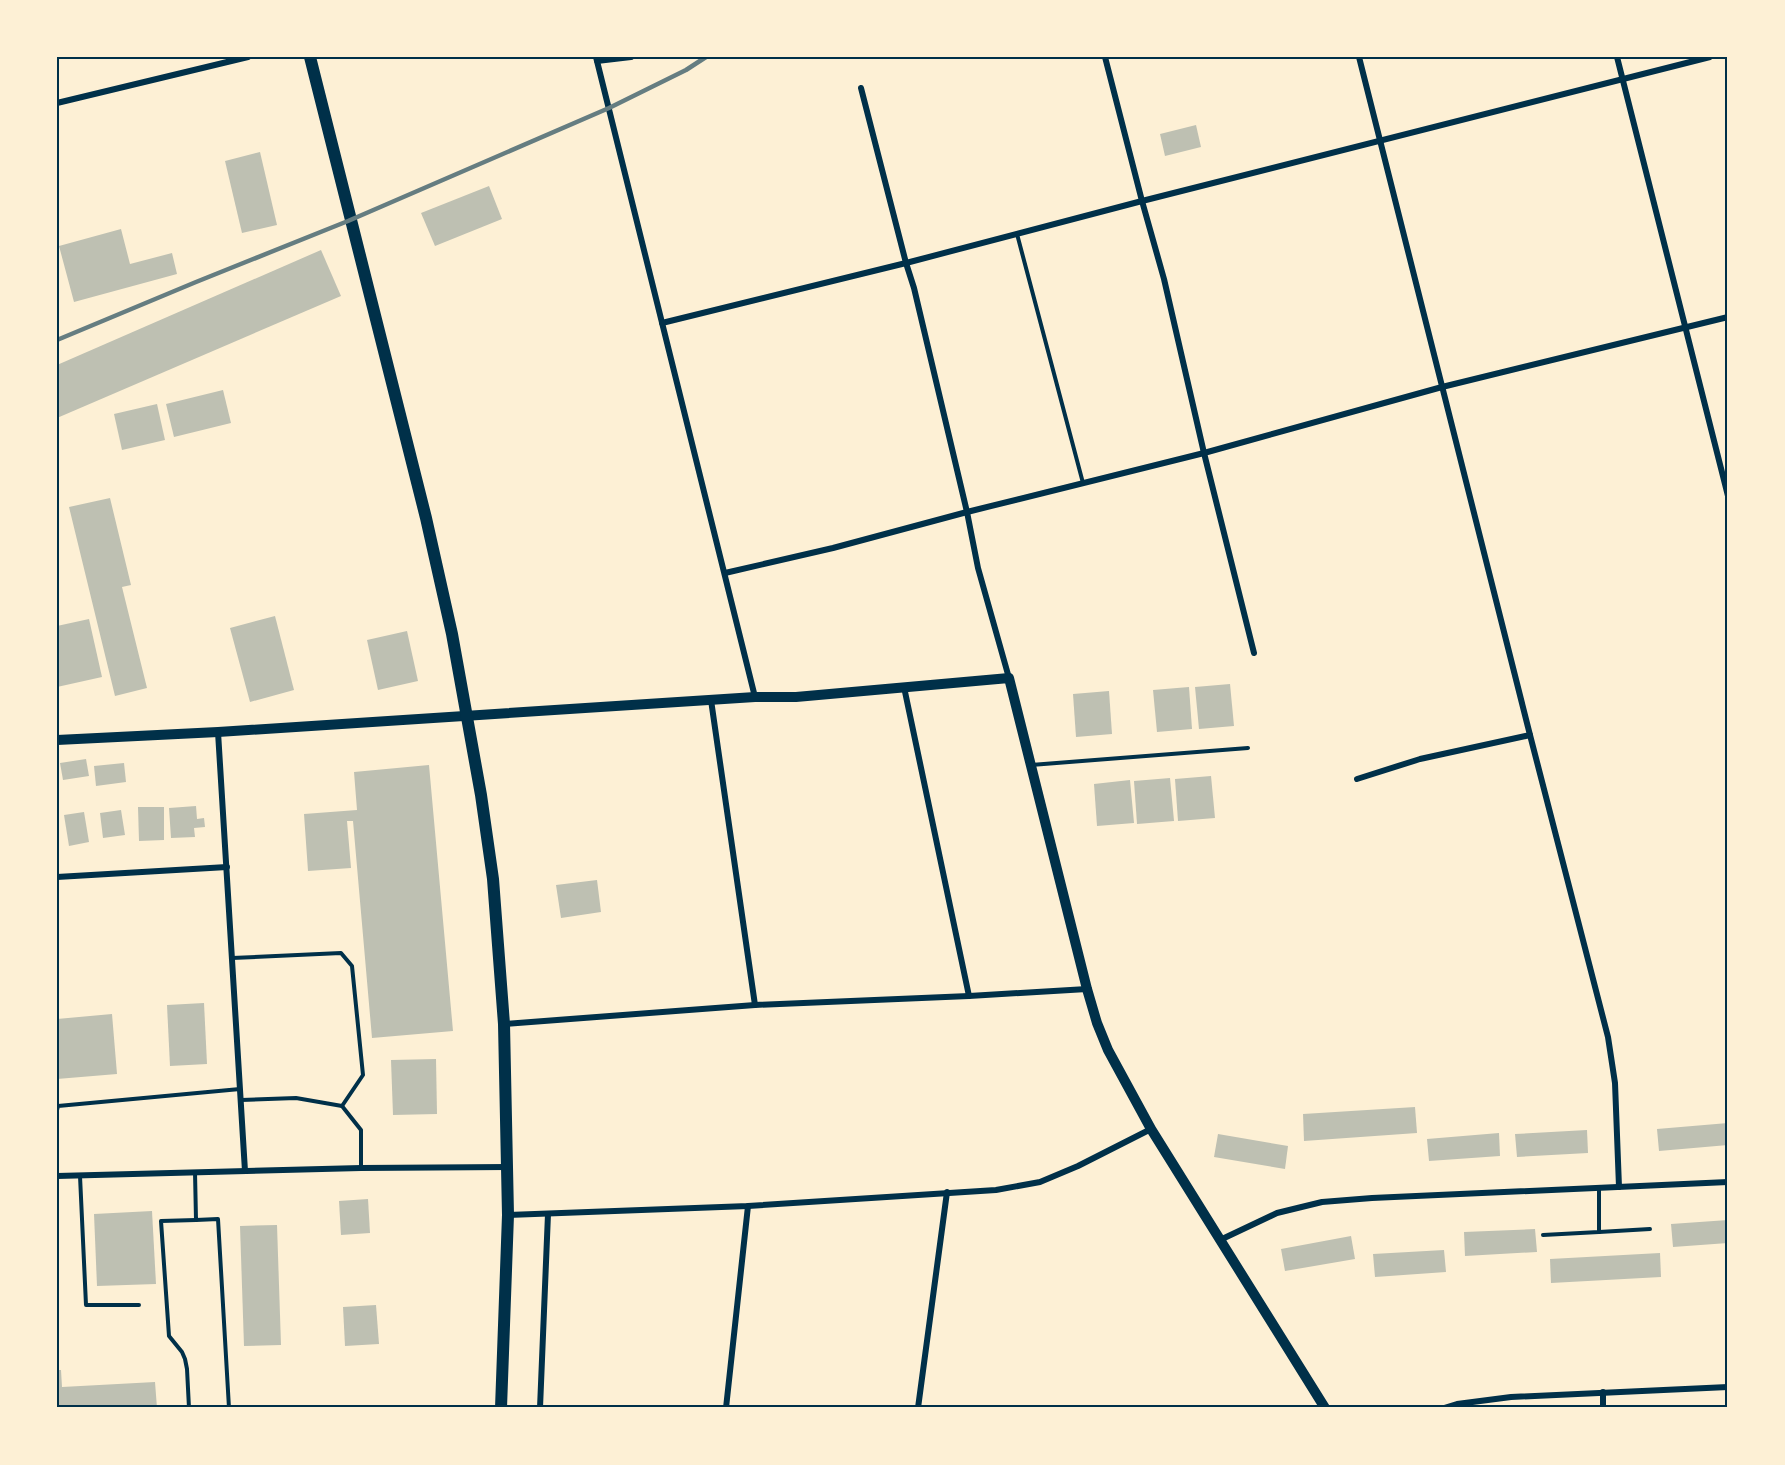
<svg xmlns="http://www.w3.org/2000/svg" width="1785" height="1465" viewBox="0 0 1785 1465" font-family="'DM Sans',sans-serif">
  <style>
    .building { fill: #bec0b2 }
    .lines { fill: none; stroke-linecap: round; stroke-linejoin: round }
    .service { stroke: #003049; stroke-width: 4 }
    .minor { stroke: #003049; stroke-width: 6 }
    .tertiary { stroke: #003049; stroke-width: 10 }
    .primary { stroke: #003049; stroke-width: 12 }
    .rail { stroke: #657d81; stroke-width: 4.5 }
    .neatline { fill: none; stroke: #003049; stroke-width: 2 }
  </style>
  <rect width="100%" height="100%" fill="#fdf0d5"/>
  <g class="building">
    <polygon points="1196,125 1201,147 1165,156 1160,134"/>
    <polygon points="260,152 277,225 242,233 225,161"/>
    <polygon points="489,186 502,219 435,246 421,213"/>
    <polygon points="121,229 130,264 172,253 177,274 74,302 59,246"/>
    <polygon points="321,250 341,296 57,418 57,365"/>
    <polygon points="223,390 231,423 174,437 166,404"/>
    <polygon points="157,404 165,440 122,450 114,414"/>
    <polygon points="110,498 131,585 122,587 147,688 115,696 69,507"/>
    <polygon points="275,616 294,690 250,702 230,628"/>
    <polygon points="89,619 102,677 57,687 57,626"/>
    <polygon points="407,631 418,681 378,690 367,640"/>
    <polygon points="1230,684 1234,726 1199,729 1195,687"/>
    <polygon points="1189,687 1192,729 1157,732 1153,690"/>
    <polygon points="1109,691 1112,734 1076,737 1073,694"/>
    <polygon points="86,759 89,776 63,780 60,763"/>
    <polygon points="124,763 126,782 96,786 94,766"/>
    <polygon points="429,765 453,1031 372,1038 353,821 347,821 351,868 308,871 304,814 357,810 354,772"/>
    <polygon points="1211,776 1215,818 1178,821 1175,779"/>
    <polygon points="1170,778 1174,821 1137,824 1134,781"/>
    <polygon points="1130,780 1134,823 1097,826 1094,784"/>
    <polygon points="196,806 197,819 204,818 205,827 194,828 195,837 171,838 169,808"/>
    <polygon points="138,807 164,807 164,840 139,841"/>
    <polygon points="121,810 125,835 103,838 100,813"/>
    <polygon points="84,812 89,842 69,846 64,815"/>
    <polygon points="597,880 601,912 561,918 556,885"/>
    <polygon points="204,1003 207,1064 170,1066 167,1005"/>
    <polygon points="112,1014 117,1074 57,1079 57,1019"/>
    <polygon points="436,1059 437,1114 393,1115 391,1060"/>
    <polygon points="1415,1107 1417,1133 1304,1141 1303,1114"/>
    <polygon points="1728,1123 1728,1145 1659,1151 1657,1129"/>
    <polygon points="1587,1130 1588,1153 1517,1157 1515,1134"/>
    <polygon points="1499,1133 1500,1156 1429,1161 1427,1139"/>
    <polygon points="1218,1134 1288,1146 1285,1169 1214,1157"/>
    <polygon points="368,1199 370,1233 341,1235 339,1201"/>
    <polygon points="152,1211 156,1284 97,1286 94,1214"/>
    <polygon points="1728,1220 1728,1243 1673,1247 1671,1224"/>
    <polygon points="277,1225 281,1345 244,1346 240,1226"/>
    <polygon points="1535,1229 1537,1252 1465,1256 1464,1232"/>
    <polygon points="1351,1236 1355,1259 1285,1271 1281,1249"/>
    <polygon points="1444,1250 1446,1272 1375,1277 1373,1254"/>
    <polygon points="1660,1253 1661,1277 1551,1283 1550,1259"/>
    <polygon points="376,1305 379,1344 345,1346 343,1307"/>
    <polygon points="57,1370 61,1370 62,1387 155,1382 157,1408 57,1408"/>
  </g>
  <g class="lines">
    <g class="service">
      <polyline points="1017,234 1083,483"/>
      <polyline points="1031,765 1248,748"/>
      <polyline points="232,958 341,953 352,966 363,1075 342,1106"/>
      <polyline points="241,1100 296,1098 342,1106 361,1130 361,1168"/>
      <polyline points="57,1110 58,1106 240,1089"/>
      <polyline points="195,1172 196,1220 218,1219 229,1408"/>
      <polyline points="80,1176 86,1305 139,1305"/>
      <polyline points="1599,1232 1650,1229"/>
      <polyline points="1543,1235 1599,1232 1599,1188"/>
      <polyline points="189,1408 187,1369 185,1359 182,1352 169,1336 161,1221 196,1220"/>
    </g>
    <g class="minor">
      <polyline points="596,57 755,697"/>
      <polyline points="1105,57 1142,201 1164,279 1204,453 1254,653"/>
      <polyline points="1359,57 1530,735 1608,1037 1615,1083 1619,1187"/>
      <polyline points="1617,57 1728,496"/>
      <polyline points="597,61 631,57"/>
      <polyline points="861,88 906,263 914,288 967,512 978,568 1009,678"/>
      <polyline points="57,103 248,57"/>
      <polyline points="662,323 906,263 1142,201 1710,57"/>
      <polyline points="725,573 833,548 967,512 1204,453 1442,387 1728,317"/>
      <polyline points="904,687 969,996"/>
      <polyline points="711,700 755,1005"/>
      <polyline points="218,732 245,1171"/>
      <polyline points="1357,779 1420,759 1530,735"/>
      <polyline points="57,877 227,867"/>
      <polyline points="504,1024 755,1005 969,996 1087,989"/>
      <polyline points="57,1176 361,1168 508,1167"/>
      <polyline points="508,1215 748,1206 996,1190 1040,1182 1078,1166 1151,1129"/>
      <polyline points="1220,1240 1277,1213 1322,1202 1372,1198 1728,1182"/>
      <polyline points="1603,1392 1603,1408"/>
      <polyline points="540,1408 548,1214"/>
      <polyline points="726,1408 748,1206"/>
      <polyline points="918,1408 947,1192"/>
      <polyline points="1444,1408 1457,1404 1511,1397 1728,1387"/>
    </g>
    <polyline class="tertiary" points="57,740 218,732 755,697 796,697 1009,678 1087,989 1097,1023 1108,1050 1151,1129 1325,1408"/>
    <polyline class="primary" points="310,57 426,518 452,634 481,795 493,879 504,1024 508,1215 501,1408"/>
    <polyline class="rail" points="57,340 196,282 348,221 609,108 686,70 706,57"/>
  </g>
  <rect width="1785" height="1465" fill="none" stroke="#fdf0d5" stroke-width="117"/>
  <rect x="58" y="58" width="1668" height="1348" class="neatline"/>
</svg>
